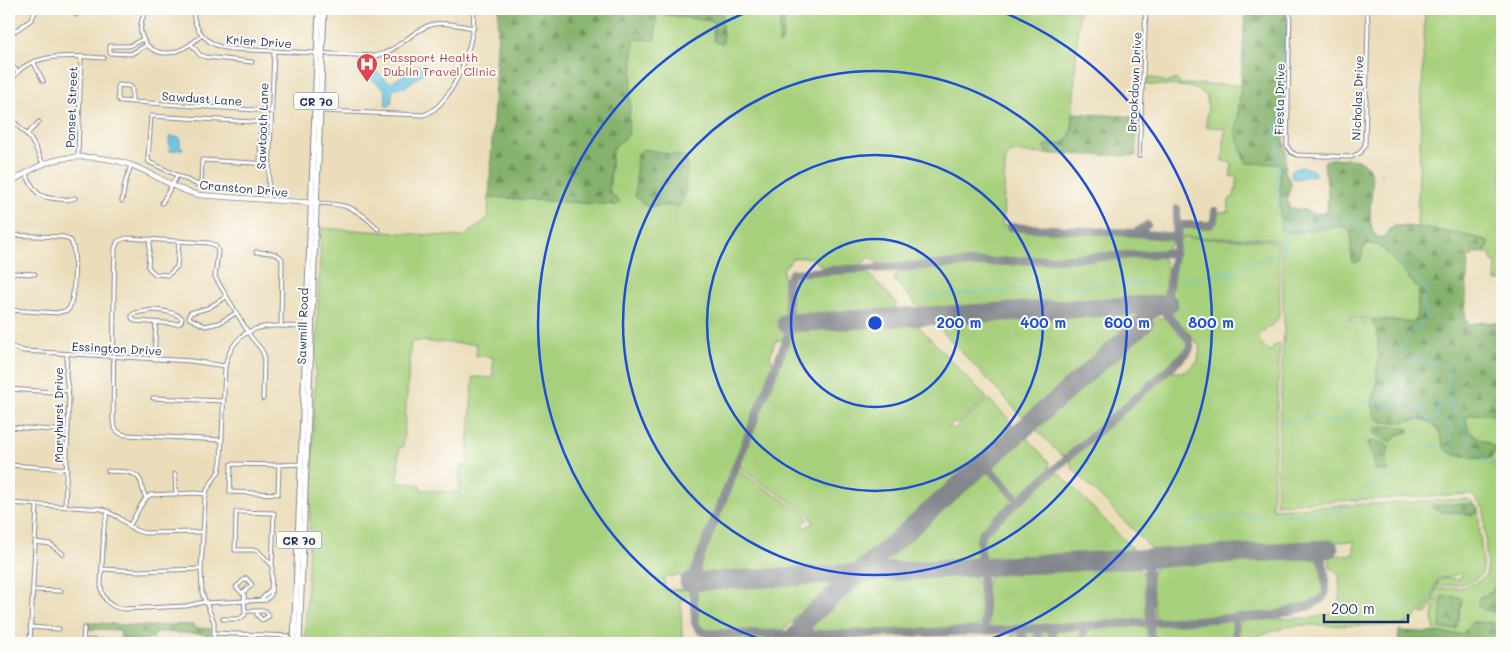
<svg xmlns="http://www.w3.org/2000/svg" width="1511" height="652" viewBox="0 0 1511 652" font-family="Mali,sans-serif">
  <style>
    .green { fill: #a7d07c; stroke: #61806d; fill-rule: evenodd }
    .forest { fill: url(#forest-firs); stroke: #507065 }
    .water { fill: #63c5e1; stroke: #3f7aa0 }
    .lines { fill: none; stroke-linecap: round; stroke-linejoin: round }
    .stream { stroke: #63c5e1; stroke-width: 1 }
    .taxiway { stroke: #83868c; stroke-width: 8 }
    .runway { stroke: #83868c; stroke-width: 19 }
    .street-casing { stroke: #83868c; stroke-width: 5 }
    .secondary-casing { stroke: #83868c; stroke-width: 6 }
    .primary-casing { stroke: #83868c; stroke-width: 7 }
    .street { stroke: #fff; stroke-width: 3 }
    .secondary { stroke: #fff; stroke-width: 4.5 }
    .primary { stroke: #fff; stroke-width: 5 }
    .ring { fill: none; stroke: #1d4ed8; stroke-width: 2.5 }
    .labels { text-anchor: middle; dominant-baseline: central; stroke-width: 4; stroke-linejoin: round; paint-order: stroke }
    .shield { fill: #fdfcf7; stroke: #5f6c8c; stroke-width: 1 }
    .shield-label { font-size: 11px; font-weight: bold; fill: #1b2f5e }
    .street-label { font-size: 12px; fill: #1b2f5e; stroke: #fdfcf7 }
    .health-label { font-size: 12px; fill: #be3a42; stroke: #fdfcf7; text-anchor: start }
    .centre { fill: #1d4ed8; stroke: #fdfcf7; stroke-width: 2.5 }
    .ring-label { font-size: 15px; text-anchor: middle; font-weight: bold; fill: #1d4ed8; stroke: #fdfcf7; stroke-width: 4; stroke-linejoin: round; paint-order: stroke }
  </style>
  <defs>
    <pattern id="forest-firs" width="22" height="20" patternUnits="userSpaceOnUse" patternTransform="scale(1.25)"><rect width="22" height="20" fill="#85b26c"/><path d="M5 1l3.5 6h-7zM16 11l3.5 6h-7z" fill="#6c915c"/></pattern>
  </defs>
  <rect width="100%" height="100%" fill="#fdfcf7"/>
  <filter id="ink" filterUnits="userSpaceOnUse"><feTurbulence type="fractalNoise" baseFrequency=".02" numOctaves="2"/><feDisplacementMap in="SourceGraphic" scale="10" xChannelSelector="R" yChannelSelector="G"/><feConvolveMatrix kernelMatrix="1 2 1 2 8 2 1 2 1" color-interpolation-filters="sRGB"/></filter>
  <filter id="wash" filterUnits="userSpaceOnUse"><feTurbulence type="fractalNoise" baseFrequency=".0096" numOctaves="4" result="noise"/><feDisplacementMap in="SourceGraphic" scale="20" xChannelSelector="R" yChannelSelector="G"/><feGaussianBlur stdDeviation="1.12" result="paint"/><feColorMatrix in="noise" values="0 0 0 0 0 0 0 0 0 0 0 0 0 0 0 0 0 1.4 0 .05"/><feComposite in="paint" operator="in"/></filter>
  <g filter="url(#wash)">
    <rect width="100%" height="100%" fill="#ebddba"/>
    <g class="green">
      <path d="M722,9h58l1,19 -2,16 3,-1 3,-34h294l-7,119c-4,18 -12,15 -28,22l4,4 -38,-2 -5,11 -2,58 -2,4 168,11 3,2c-1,8 -3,10 -10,12l-281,14 -4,-1 -7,-6 -9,8 -39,2 -11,-10 -18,1 -10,11 3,61 -3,9 -8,2 -5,15 3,7 -84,212 -25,2 1,13 25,-1v6l-9,6 1,34 5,8h-382l16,-415 142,9 25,-19 1,-21 128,8 2,-3 -10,-10 3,-43 16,-14 6,-94 3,-2 16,1 4,-25 4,-1 51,7 2,2v18l9,1zM644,149l41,8 -48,-2zM411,341l66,3 -1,12 17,1v21l-20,-1 -6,89h-7l-1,27 -39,-4v-5l-22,-1 1,-36h4z"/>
      <polygon points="1425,9 1502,9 1502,281 1495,281 1496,262 1491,261 1491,254 1483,253 1489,247 1479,238 1417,227"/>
      <path d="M1148,77c11,1 18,9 28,2l3,5 62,1 -5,48 10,29 34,2 1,66c20,7 43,-6 64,-3l6,7 1,27c10,-14 15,-24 33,-11l34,40 -3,32 -67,-4v3l22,1 5,6 2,5 -1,51 -4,15 7,22c20,6 42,-11 57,8 5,6 6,9 7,18l11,8 32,4 2,-16c-11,-5 -26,-13 -22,-27l6,-2 29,1v50l-11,-3 -1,2 12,7v110l-5,3 -6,9 -10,3 10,16 11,-1v24h-4l-5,-12 -20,-1 -11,12 -26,-1c-5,-15 -5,-16 2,-31l-1,-3 -9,14 -7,1 12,-14 3,-11c17,-1 41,0 51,-16l-3,-64 -12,-15 -196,10 8,-178 -3,-78 -6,-8 -9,-2h-65l-22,-2 5,-8 27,-1 5,-4 2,-11h10l1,-12 6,-5v-5h2v-13l-7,-1 2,-11 -1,-3 -8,-1 2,-33 -19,-1c0,-9 3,-20 1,-29 -4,-15 -47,-12 -60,-13l-2,-5zM1394,426l15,6c-22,4 -10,15 -35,2l1,-6h1zM1388,451l-3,12 4,8 -15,-1 -1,-14zM1462,603l-6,26 -15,-9v-4z"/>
      <path d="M1179,238l88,2 7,2 4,6 2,64c-1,4 -3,9 -5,11 -3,4 -8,4 -11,7 -10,7 -2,19 7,21l3,-5 6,-3 -8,166 196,-10 7,6 -22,-1 -19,6 28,3 8,3 6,-3 2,-4 5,61c-5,16 -33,15 -47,16 3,-8 8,-8 16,-8l3,2h4v-2l3,-1v-4l-24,6 -7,21 -20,22 -10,4 -98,-1 -17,2 -52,16h-81v-13l5,-5 161,-8 14,-5 7,-8 -1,-31 -9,-5 -1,-12 25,-2v-13l-199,11 -84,-85 -1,-8 100,-87h15l13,-11 2,-15 -30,-34 -1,-3z"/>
      <path d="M1160,257c13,7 5,27 3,39l-3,2 -235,12 -5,-2 -25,-27v-5l3,-4 23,-3z"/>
      <polygon points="866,271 896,302 896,307 893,311 796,316 792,312 790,280 796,275"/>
      <polygon points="1141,313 1141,317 1030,415 1021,415 942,331 941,326 943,323 947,322"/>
      <polygon points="1159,318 1165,318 1186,341 1187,348 1066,455 1061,455 1037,431 1037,425"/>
      <polygon points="912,324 917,325 987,398 957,424 953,422 950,426 953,430 989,399 1012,423 1012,429 856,566 704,575 699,570 738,471 807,515 808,520 803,522 804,528 813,524 810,514 739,468 792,334 799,329"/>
      <polygon points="1027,438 1049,462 1049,469 1022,493 1016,493 994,469 995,461 1020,439"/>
      <path d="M983,472l6,1 22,25 -1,5c-8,8 -28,21 -32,31 -4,9 3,19 -3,27l-93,5v-5z"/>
      <path d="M1055,473l5,1 72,74 -2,4 -143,7c-5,-6 -5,-17 -2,-25z"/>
      <path d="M1310,557c14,7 12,19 13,34l-8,9 -43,12 -114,7 -3,-2 -4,-41 1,-4 7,-8z"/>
      <polygon points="1135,566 1142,571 1145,578 1146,614 1142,619 1001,627 992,627 989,623 986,585 989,577 995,573"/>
      <path d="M970,574c15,8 11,31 11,46l-1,5 -3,2 -154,4 -7,-1 -4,-4 3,-6 43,-39 5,-1z"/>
      <polygon points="833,581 834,585 783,630 706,630 699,625 696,592 700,588"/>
      <path d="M1142,626c8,2 7,10 7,17h-63v-10l6,-4z"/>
      <polygon points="1076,629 1081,633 1081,643 1054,643 1054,635 1057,631"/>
      <polygon points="1047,631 1051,635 1051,643 1040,643 1040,633"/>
      <polygon points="1016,632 1021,636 1021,643 1011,643 1012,635"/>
      <polygon points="1027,632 1036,633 1037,643 1024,643 1025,636"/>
      <polygon points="719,636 806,637 810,640 811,643 711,643"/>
    </g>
    <g class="forest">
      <polygon points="499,9 686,9 713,13 715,12 716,9 722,9 723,43 721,44 714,41 714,23 712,21 662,14 657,15 655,39 653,40 637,39 634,41 628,135 612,149 609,192 620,202 617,205 489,197"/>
      <polygon points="780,9 785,9 782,43 779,45"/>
      <path d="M1245,9h42l-3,129 2,16 -1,17 6,11c0,9 -7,16 -1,26l15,2 9,4 10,-1c8,-9 2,-36 0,-48l1,-4c6,-4 16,-2 23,-2 46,1 8,57 29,78l8,1c3,-5 2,-10 9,-12 11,-2 89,10 95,17 -1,13 -15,7 -21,16l-3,60 4,5 16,-2 17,2v91l-29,-1 -6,2c-5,18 17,23 27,31l1,5 -5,6c-7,1 -42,-3 -45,-9 -5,-7 -2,-20 -14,-27 -17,-9 -42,10 -56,-6l-3,-12 5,-20 1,-44 -2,-12 -5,-6 3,-3 42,3 3,-32 -34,-40c-6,-5 -13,-7 -21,-5l-3,15 -6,3 -4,-2v-27l-5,-7c-22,-3 -45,10 -66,3v-66l-35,-1 -9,-30 5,-48z"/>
      <path d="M1073,113l64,4 -1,39 -88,-2 -4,-7 2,-2c26,0 26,-9 27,-32z"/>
      <polygon points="644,149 685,157 687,161 685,195 680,206 645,206 635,196 637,154"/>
      <polygon points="1394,426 1403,427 1410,430 1400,434 1392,441 1389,441 1374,434 1375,428"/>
      <path d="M1371,441c7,0 14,0 18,7l-4,15 4,8 -15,-1v-12l-5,-7 -1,-9z"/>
      <polygon points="1472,504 1475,505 1478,509 1473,515 1458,512 1441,512 1431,507 1432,505"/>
      <path d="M1502,581v30c-9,0 -17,1 -24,-6v-7l13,-5 6,-9z"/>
      <polygon points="1443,596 1459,597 1462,599 1456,629 1442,629 1440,628 1442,597"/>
      <path d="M88,622c23,2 45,4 67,4 13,-1 26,-2 39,-1l1,3 16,1v14l-5,-1v-8l-51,-2 -1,6h-4l-5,3 -24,-2 -1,-9 -32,-1z"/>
      <polygon points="1472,622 1493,623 1498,635 1502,635 1502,643 1398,643 1399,631 1462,634"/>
    </g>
    <g class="water">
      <path d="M364,63h3l19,17 5,3 29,-18 5,-1 2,3 -1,4 -21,16 -11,1c-4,6 0,15 -6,19l-2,-2 -1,-16 -24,-17 -1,-6z"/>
      <polygon points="171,136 180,138 180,147 183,148 182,149 169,151 170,148 169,138"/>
      <polygon points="1302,166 1314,171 1315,175 1296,179 1292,178 1291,171"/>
    </g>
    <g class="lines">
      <g class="stream">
        <polyline points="1285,26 1282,64 1284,85 1280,91 1282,98 1280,104 1281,118 1275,128 1275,136 1278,143 1279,172 1275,179 1279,185 1279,210 1287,218 1289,218 1292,211 1294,218 1306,212 1308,215 1314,215 1322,221"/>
        <polyline points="1381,177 1381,170"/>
        <path d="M1284,252l-2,-20 3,-6 3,-1 6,3 28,-7 22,-2 12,4 9,4 6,9 7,4 44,45 4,3h3l-6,10 3,14 -1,8 -3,1 -5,9 -7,1c-2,2 -2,5 -3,8 -4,8 -11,10 1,17l39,10 3,3 -2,9 1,21 3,10 10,10 2,14 21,28 17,7"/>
        <polyline points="1222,280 1234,271"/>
        <polyline points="1177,281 1235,270 1278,254"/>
        <polyline points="1106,285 1157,283"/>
        <polyline points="925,296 1102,285"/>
        <polyline points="1282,423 1316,415 1333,423 1337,423 1339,419 1343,421 1348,419 1349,415 1362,403 1380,402 1382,403 1382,406 1391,402 1392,405 1400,404 1406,401 1418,408 1425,406 1424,417 1426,419 1437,417"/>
        <path d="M1279,515l27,-2 3,2 7,-1 1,-2c12,0 31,-1 39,-10 5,-6 7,-11 13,-15l3,1 2,-4 18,-9 7,-7 7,-3 6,-9 10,-9 16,-1 10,3 4,-5 -2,-9 1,-10v-1l-9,-1 -5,-6 2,-18 12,10"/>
        <polyline points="1187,524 1194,519 1272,515"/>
        <polyline points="1378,610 1382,611 1412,604 1431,595"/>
      </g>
      <g class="taxiway">
        <polyline points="1010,227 1135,233 1176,237 1177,209"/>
        <polyline points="1135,233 1147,225"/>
        <path d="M1173,253l-381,20 -5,8 2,52 -96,242 2,48c4,9 9,10 18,11l118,1 154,-4 286,-15c13,-4 49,-9 54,-22 2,-6 0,-13 0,-19 -1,-15 -3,-16 -15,-25"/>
        <polyline points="1164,311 1179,227 1182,225 1210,225 1214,221 1215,211"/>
        <polyline points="1144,323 1163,306"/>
        <polyline points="984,463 1019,501"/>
        <polyline points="1147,559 1151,643"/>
        <polyline points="697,565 697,572 703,581"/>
        <polyline points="1235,618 1236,643"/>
        <path d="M985,631l-5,-90 2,-8 205,-180c5,-6 4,-10 0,-16l-29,-32"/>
        <polyline points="789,634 802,623 813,635 813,643"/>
        <polyline points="1023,643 1023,629"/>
        <polyline points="1038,643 1038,628"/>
        <polyline points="1052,643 1053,627"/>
        <polyline points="1083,643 1084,626"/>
      </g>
      <g class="runway">
        <polyline points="786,323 1169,304"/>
        <polyline points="689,582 1329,549"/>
        <polyline points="802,623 1144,323"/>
      </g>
    </g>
  </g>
  <g filter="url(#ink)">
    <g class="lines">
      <g class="street-casing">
        <g id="street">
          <path d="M149,9c-16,15 -8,42 15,44 14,1 28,-9 38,-18"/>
          <path d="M193,9c0,22 16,38 38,40l144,7c23,-4 37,-27 59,-32 12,-2 28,2 40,4"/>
          <polyline points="1290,9 1287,146 1291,152 1297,155 1351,157 1360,153 1365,145 1368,24 1367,9"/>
          <polyline points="76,15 76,9"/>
          <polyline points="9,35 31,20 37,9"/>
          <polyline points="143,39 129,46 110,46 110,53 131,54 147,45"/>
          <polyline points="191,44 200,55 206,57 252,62"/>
          <polyline points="9,63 18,72"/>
          <polyline points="34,63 43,81"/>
          <polyline points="132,102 132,88 130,86 118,85 118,99 120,101 271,111"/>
          <path d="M320,111l103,4c30,-7 55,-79 50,-106"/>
          <polyline points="27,134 39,122"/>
          <polyline points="1139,156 1146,9"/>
          <polyline points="78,157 81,57"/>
          <path d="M43,164c-4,-9 -8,-19 -14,-27 -6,-7 -14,-12 -18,-21 -3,-7 -2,-15 -2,-23 4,-44 65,-37 95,-35"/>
          <polyline points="260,164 261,122"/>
          <polyline points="269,164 202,160 201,182 198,185 149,162 148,159 151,116 271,123"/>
          <path d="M26,174c9,18 11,24 33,25 6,1 11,1 16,-1"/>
          <polyline points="268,200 274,52"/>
          <polyline points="122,201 125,184 131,165"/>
          <polyline points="162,203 177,176"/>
          <path d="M317,203c29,1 40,4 61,26"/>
          <path d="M9,235l55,2 7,4c6,10 4,60 -3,69l-11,3 -48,-3"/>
          <polyline points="150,239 148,267 155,274 168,275 177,267 179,241"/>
          <path d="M256,252c9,1 20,-1 26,7l-1,66"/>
          <polyline points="9,273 35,274"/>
          <polyline points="226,297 208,308 190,313 189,318 205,326 219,323 236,313"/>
          <path d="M153,310c10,1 21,2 29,8l-1,4 -3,2 -43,-3 -3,-3v-3l3,-2z"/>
          <polyline points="9,346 24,351 191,361 225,366"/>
          <polyline points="154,359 156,323"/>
          <polyline points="9,389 53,392 69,390"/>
          <polyline points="153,398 223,401"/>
          <polyline points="9,427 68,431"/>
          <path d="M222,440l-96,-5c-8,-1 -12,-6 -13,-14 1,-57 0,-115 2,-173l3,-7 9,-3 82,5 6,2 3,6 -3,26 36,60 10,12 3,6 -1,44"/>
          <polyline points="9,465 67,469"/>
          <polyline points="279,465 278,494 230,492 231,464 279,465 301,464"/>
          <path d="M108,471c11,1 28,-2 33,11 1,5 2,10 5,16"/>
          <polyline points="175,474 176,494"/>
          <polyline points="9,503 102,509 118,517 135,530 144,533 203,532"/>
          <polyline points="65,507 69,398 66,375 67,354"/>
          <path d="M108,511l-4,16 -3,58c1,14 9,23 24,24l61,-3 18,-4"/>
          <path d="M129,526c7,-9 12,-26 21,-31l45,-2 11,1"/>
          <polyline points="35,542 50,544 63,554"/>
          <polyline points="102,569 138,571 201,569"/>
          <polygon points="246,578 252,585 242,593 236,587"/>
          <polyline points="32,590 61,591"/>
          <polyline points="261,600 270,590"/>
          <polyline points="205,603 266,600 271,595 274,513 236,512 235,550 257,550 272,565"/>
          <polyline points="245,611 266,611 269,616 262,620 257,615 257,611"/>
          <polyline points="223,619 239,619 245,615 244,592"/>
          <polyline points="30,627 59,629"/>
          <polyline points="214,633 289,636"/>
          <polyline points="83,640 164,643"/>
          <polyline points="30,643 37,505"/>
          <polyline points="83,643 84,628"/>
          <path d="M214,643v-21l-12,-29 -1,-24 4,-70 2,-9 12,-19 2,-10 4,-95c11,-45 44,-41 82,-39"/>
        </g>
      </g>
      <g class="secondary-casing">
        <path id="secondary" d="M9,183c12,-7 24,-15 37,-20 30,-11 69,-6 97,7 19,9 36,21 56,25l115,8"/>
      </g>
      <g class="primary-casing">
        <g id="primary">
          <polyline points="294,643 319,9"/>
          <polyline points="299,643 324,9"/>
        </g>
      </g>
      <use href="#street" class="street"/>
      <use href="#secondary" class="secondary"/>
      <use href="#primary" class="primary"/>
    </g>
  </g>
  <g class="ring">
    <circle cx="875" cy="323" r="84"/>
    <circle cx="875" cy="323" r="168"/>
    <circle cx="875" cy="323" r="252"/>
    <path d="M771 643A336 336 0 0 1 755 9M995 9A336 336 0 0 1 979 643"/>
  </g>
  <defs>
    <g id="hospital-pin" transform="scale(1.125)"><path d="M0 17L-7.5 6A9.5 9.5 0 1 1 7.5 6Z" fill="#e0444e" stroke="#fdfcf7"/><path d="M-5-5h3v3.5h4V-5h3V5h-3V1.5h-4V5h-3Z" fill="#fff"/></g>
  </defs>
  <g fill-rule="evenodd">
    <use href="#hospital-pin" x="367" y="64"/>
  </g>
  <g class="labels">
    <g class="shield">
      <rect x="293.5" y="92.5" width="45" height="17" rx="4"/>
      <rect x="276.5" y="531.5" width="45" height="17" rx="4"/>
    </g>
    <g class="shield-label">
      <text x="316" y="101">CR 70</text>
      <text x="299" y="540">CR 70</text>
    </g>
    <g class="street-label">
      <text transform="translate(259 41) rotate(4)">Krier Drive</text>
      <text transform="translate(1134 82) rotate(-87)">Brookdown Drive</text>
      <text transform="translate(202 98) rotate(4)">Sawdust Lane</text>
      <text transform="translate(1357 98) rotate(-88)">Nicholas Drive</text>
      <text transform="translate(1279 99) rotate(-89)">Fiesta Drive</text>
      <text transform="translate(71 107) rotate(-88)">Ponset Street</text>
      <text transform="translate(262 126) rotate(-88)">Sawtooth Lane</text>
      <text transform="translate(244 188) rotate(5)">Cranston Drive</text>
      <text transform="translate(302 326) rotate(-88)">Sawmill Road</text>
      <text transform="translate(117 348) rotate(3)">Essington Drive</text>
      <text transform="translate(58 415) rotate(-90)">Maryhurst Drive</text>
    </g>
    <g class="health-label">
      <text x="383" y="57">Passport Health<tspan x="383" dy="14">Dublin Travel Clinic</tspan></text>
    </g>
  </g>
  <circle cx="875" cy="323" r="8" class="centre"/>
  <g class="ring-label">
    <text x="959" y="328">200 m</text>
    <text x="1043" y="328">400 m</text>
    <text x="1127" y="328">600 m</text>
    <text x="1211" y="328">800 m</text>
  </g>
  <rect width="1511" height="652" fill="none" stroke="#fdfcf7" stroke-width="30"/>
  <path d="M1324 614v8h84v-8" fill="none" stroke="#1b2f5e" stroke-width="2.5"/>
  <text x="1331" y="614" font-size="15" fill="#1b2f5e" stroke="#fdfcf7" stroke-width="4" paint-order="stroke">200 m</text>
</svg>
